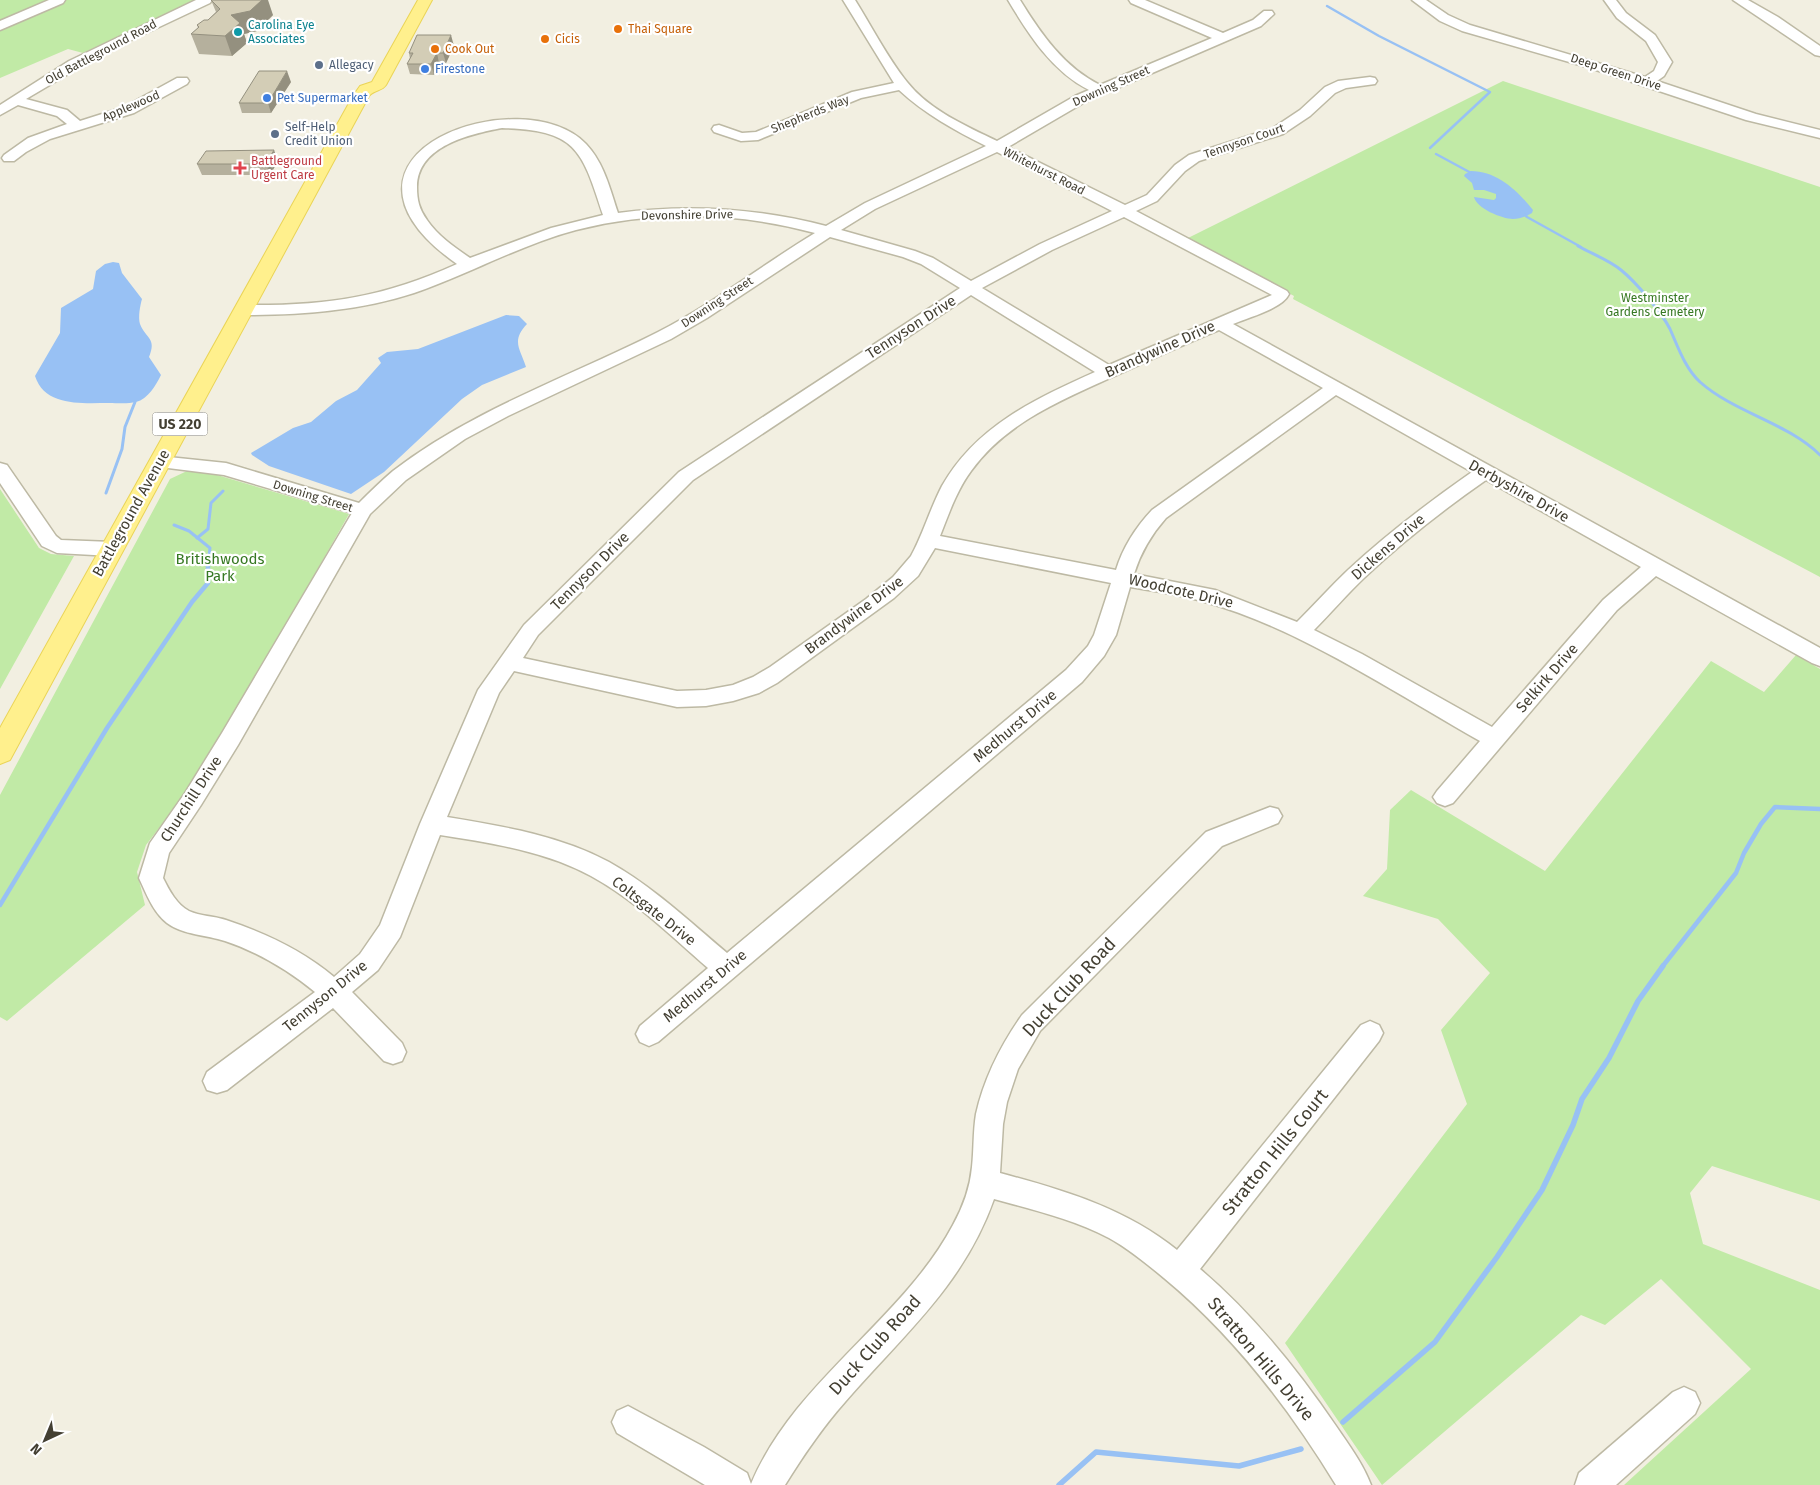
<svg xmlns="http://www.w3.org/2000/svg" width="1820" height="1485" viewBox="0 0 1820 1485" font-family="'Fira Sans',sans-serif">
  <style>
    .green { fill: #c1eaa6 }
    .water { fill: #98c1f4 }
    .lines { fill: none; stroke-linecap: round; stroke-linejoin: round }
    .stream-far3 { stroke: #98c1f4; stroke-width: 2.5 }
    .stream-far2 { stroke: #98c1f4; stroke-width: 3 }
    .stream-far1 { stroke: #98c1f4; stroke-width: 4.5 }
    .stream { stroke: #98c1f4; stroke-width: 5.5 }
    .minor-casing { stroke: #bdb9a4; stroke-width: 3 }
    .major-casing { stroke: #ead457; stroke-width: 2 }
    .minor { fill: #fff; fill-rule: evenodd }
    .major { fill: #fff08d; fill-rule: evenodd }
    .wall { fill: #b5b09d }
    .shaded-wall { fill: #94907f }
    .building { fill: #d3cdb6; stroke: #94907f }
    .food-dot { fill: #e8710a; stroke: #fff; stroke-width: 2 }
    .culture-dot { fill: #0f9aa8; stroke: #fff; stroke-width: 2 }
    .service-dot { fill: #5c6f8a; stroke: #fff; stroke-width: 2 }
    .shop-dot { fill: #3f7fe0; stroke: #fff; stroke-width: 2 }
    .health-dot { fill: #e0444e; stroke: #fff; stroke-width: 2 }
    .labels { text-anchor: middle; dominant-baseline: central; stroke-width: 4.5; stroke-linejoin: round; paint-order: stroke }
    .far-culture-label { font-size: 12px; fill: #0d838f; stroke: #fff; text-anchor: start }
    .far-food-label { font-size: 12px; fill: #c56008; stroke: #fff; text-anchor: start }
    .far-street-label { font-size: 12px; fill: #433f32; stroke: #fff }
    .far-service-label { font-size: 12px; fill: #4e5e75; stroke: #fff; text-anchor: start }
    .far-shop-label { font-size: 12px; fill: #366cbe; stroke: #fff; text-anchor: start }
    .far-health-label { font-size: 12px; fill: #be3a42; stroke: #fff; text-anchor: start }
    .far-park-label { font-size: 12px; fill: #367822; stroke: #fff }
    .shield { fill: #fff; stroke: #7b7970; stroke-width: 1 }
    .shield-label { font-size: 14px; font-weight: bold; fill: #433f32 }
    .street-label { font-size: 15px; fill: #433f32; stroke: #fff }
    .park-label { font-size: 15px; fill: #367822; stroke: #fff }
    .near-street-label { font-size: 18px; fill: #433f32; stroke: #fff }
  </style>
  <rect width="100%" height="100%" fill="#f2efe1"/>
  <g class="green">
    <polygon points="0,0 196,0 83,53 68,49 0,78"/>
    <polygon points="1503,81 1820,187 1820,577 1293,299 1294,296 1188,238"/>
    <polygon points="187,471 207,472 349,514 240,706 186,793 146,845 137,872 145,905 7,1021 0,1017 0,795 170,479"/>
    <polygon points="0,489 39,548 51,554 74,556 0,689"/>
    <polygon points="1796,655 1820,669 1820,1201 1712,1166 1690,1193 1703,1244 1820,1290 1820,1485 1624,1485 1751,1369 1661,1279 1605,1325 1581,1315 1382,1485 1285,1343 1467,1104 1441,1030 1490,973 1438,919 1363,896 1387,869 1390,810 1411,790 1545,871 1711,661 1764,692"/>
  </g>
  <g class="water">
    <path d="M1471,171c26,0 47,20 62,39l-1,3c-5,3 -13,6 -19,6 -11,0 -37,-11 -39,-22l20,3 2,-2v-4l-12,-4h-10l-2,-7 -8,-7 1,-2z"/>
    <path d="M113,262l6,1 3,10 20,26c-2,7 -4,18 -2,25 6,15 17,14 9,33l12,18c-5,10 -13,24 -25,27 -8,2 -19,1 -27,1 -27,0 -64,4 -74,-27l25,-43 1,-25 32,-19 3,-18 9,-7z"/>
    <path d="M506,315l13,1 8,8c-16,17 -7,24 -1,43l-44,18 -20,14 -78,73 -33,22 -82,-28 -17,-11 -1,-2 42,-25 18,-6 25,-21 21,-11 24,-27 -3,-5 9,-6 31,-3z"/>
  </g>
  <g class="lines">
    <g class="stream-far3">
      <polyline points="1327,6 1379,36 1490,92 1430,148"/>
      <polyline points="1436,154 1473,174"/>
      <polyline points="1522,212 1527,217 1581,247"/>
    </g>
    <g class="stream-far2">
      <path d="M1578,246c14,8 31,14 43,24 15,12 41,43 49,59 8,18 15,39 30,53 35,31 88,41 120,73"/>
      <polyline points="106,493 122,449 125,427 135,402"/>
      <polyline points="174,525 189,531 210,548 208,563"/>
      <polyline points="197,538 208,529 211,503 223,491"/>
    </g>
    <g class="stream-far1">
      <polyline points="0,905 107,728 192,602 208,583 208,562"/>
      <polyline points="1662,967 1736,873 1744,853 1761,824 1775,807 1820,809"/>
    </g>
    <g class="stream">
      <polyline points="1343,1422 1435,1342 1497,1257 1542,1190 1573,1125 1582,1099 1609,1058 1638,1001 1663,966"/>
      <polyline points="1059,1485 1096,1452 1239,1466 1301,1449"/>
    </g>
    <g class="minor-casing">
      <g id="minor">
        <polygon points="49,0 65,0 63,3 0,30 0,21"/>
        <polygon points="196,0 212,0 210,3 104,53 26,99 67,110 80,121 124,107 177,78 187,78 189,81 187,84 134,113 50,139 26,152 14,161 4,161 2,158 4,155 28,138 67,124 57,116 18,105 0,115 0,105 69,61"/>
        <path d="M843,0h12c17,27 32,57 52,82 22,28 59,44 90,59l78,-45 14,-6c-37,-19 -60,-55 -81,-90h12c21,34 44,67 80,85l112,-47 -81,-35 -2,-3h16l78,33 30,-13 11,-9h8l2,3 -13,12 -176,76 -77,45 117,58 22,-10 28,-30 14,-10 84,-27 27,-18 25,-23 13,-6 32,-4 5,1 2,3 -2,3 -29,4 -11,5 -25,23 -27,18 -84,27 -14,10 -28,30 -21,10 151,80 2,3c-7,15 -40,23 -56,30l587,324v18l-8,-3 -156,-87 -39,34 -164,193 -8,3 -8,-3 -4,-6 4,-6 43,-50c-85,-48 -181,-113 -275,-139 -24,-7 -50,-11 -75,-15l-14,48 -12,21 -22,26 -424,360 -9,4 -9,-4 -4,-8 4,-8 68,-58c-37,-32 -73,-68 -117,-92 -46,-25 -100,-33 -151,-41l-40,102 -22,33 -26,22 50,51 4,9 -4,9 -9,3 -9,-3 -51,-53 -106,82 -10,3 -10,-3 -4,-9 4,-9 108,-80c-27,-22 -57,-40 -90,-51 -18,-6 -42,-6 -58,-18 -14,-11 -21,-30 -28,-45l11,-35 35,-50 37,-60 130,-220 -128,-38 -72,-9 -2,-4 2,-4 7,-2 67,7 133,40c11,-11 22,-22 34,-32 79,-61 176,-94 265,-139 55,-28 104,-67 157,-99 -77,-21 -161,-23 -239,-3 -56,15 -107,44 -162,63 -55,18 -113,22 -171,22l-6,-2 -2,-3 2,-3 6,-2c82,1 139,-7 214,-41 -157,-111 67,-186 129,-120 18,19 24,45 32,69 71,-9 139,-5 208,13l39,-23 121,-57c-32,-16 -61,-32 -87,-56l-38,8 -103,42 -17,1 -27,-9 -2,-3 2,-3 5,-1 23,8 14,-1 96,-40 42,-9zM502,128c75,2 80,22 101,87l-52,13 -81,30c-16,-11 -32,-22 -43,-38 -8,-11 -10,-20 -10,-33 0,-41 53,-53 85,-59zM997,152l115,59 -72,33 -69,37 -38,-23 -18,-7 -74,-21 34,-21zM1124,217l148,78 -163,70 -127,-77 70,-38zM830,237l73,20 18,7 39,24 -281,184 -155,153 -46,65 -58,134 -40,101 -20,29 -26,23c-32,-27 -69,-44 -108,-57 -12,-4 -26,-4 -37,-9 -12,-6 -20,-21 -26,-33l6,-25 32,-48 37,-60 132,-231 36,-34 59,-41 43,-23 163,-77 36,-21zM971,295l124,77c-60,27 -119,54 -153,114 -12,23 -19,48 -31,70l-18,21 -27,22 -96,68 -17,10 -20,8 -27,5 -29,1 -154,-33 15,-23 155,-155zM1219,330l104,58 -171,122c-16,17 -29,37 -36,60l-176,-34c9,-23 17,-46 31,-65 34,-47 86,-69 137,-92 37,-17 74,-34 111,-49zM1336,395l136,77c-43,30 -85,62 -124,98 -17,16 -34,35 -51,52l-82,-32 -81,-16c7,-22 17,-39 32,-56zM1486,480l155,87 -38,33 -111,127 -130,-73 -48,-24c17,-17 33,-36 50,-52 38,-36 79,-68 122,-98zM935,548l176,35 -17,52 -6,11 -22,24 -339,283c-38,-32 -75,-67 -118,-91 -50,-27 -108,-36 -162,-45l52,-124 15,-22 163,36 29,-1 27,-5 26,-8 18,-10 117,-85 24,-22z"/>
        <polygon points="1412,0 1426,0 1448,15 1470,25 1645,77 1654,71 1658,62 1646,41 1617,18 1604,0 1616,0 1626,13 1655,35 1672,62 1664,76 1657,81 1756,114 1820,130 1820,138 1746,120 1590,68 1462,31 1440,21"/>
        <polygon points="1733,0 1748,0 1778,17 1820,46 1820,56 1815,55"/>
        <polygon points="0,463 7,465 56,536 61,540 112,542 119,544 122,549 119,554 112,556 57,553 42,546 0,483"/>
        <path d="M1270,807l8,2 4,7 -4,7 -56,23 -182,185 -22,38 -11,33 -4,22 -3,49c63,17 125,35 177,77l184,-225 9,-4 9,4 4,8 -4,8 -179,228c53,45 97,100 136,157 13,19 27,38 35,59h-35c-47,-77 -102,-149 -172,-207 -17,-14 -35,-29 -55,-40 -36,-19 -76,-28 -115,-39 -31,87 -91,136 -149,203 -23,26 -42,54 -60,83h-80l-88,-52 -5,-11 5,-11 11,-5 76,41 43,26 4,11c43,-103 151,-163 202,-259 10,-18 17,-37 19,-58 2,-17 1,-35 4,-53 8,-36 25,-69 46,-99l184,-183z"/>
        <polygon points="1684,1387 1695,1392 1700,1403 1695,1414 1616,1485 1575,1485 1579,1473 1673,1392"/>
      </g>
    </g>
    <g class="major-casing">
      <path id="major" d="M418,0h14l-46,85c-4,6 -12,5 -17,11l-359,664 -10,4v-36l353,-632 7,-10 12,-4z"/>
    </g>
    <use href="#minor" class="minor"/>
    <use href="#major" class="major"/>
  </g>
  <g class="wall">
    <polygon points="211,0 273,15 257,31 244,34 247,43 232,56 199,54 191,34 198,28 197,25 208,20 216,12"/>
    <polygon points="454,46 446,63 439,63 434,75 410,74 407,64 410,59 409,53"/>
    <polygon points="291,82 271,113 242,113 239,103"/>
    <polygon points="278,161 270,175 202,175 197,164"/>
  </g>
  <g class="shaded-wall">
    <polygon points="262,0 268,0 273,15 257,31 244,34 247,43 232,56 225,36 231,15"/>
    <polygon points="451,35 454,46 446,63 443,53"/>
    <polygon points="437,53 439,63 434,75 431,64"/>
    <polygon points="287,71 291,82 271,113 268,103"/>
    <polygon points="274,150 278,161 270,175 266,164"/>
  </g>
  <g class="building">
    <polygon points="211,0 262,0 250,11 231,15 240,23 225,36 191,34 199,27 197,25 204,20 208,20 220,9"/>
    <polygon points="417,35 451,35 443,53 437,53 431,64 407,64 413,53 409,53"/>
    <polygon points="259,71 287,71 268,103 239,103"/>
    <polygon points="274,150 266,164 197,164 206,151"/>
  </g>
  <g class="food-dot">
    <circle cx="618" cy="29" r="5"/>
    <circle cx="545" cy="39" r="5"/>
    <circle cx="435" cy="49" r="5"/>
  </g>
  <circle class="culture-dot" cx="238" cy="32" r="5"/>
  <g class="service-dot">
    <circle cx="319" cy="65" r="5"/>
    <circle cx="275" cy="134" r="5"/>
  </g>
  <g class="shop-dot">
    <circle cx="425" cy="69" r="5"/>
    <circle cx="267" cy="98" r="5"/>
  </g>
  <path class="health-dot" d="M237.5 160.5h5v5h5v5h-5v5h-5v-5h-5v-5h5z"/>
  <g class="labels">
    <g class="far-culture-label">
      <text x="248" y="25">Carolina Eye<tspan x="248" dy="14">Associates</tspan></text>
    </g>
    <g class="far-food-label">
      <text x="628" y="29">Thai Square</text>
      <text x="555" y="39">Cicis</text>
      <text x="445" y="49">Cook Out</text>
    </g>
    <g class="far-street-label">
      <text transform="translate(101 52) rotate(-28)">Old Battleground Road</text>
      <text transform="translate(1616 72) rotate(18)">Deep Green Drive</text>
      <text transform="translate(1111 86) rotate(-24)">Downing Street</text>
      <text transform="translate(131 106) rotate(-23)">Applewood</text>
      <text transform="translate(810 114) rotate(-22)">Shepherds Way</text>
      <text transform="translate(1244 141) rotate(-19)">Tennyson Court</text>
      <text transform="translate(1044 171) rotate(27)">Whitehurst Road</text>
      <text transform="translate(687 215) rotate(-1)">Devonshire Drive</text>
      <text transform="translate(717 302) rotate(-33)">Downing Street</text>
      <text transform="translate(313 496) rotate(17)">Downing Street</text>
    </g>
    <g class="far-service-label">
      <text x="329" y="65">Allegacy</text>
      <text x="285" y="127">Self-Help<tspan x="285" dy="14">Credit Union</tspan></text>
    </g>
    <g class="far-shop-label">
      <text x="435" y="69">Firestone</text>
      <text x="277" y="98">Pet Supermarket</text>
    </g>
    <g class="far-health-label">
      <text x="251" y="161">Battleground<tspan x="251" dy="14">Urgent Care</tspan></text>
    </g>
    <g class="far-park-label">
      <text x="1655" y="298">Westminster<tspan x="1655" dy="14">Gardens Cemetery</tspan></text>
    </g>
    <rect class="shield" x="152.5" y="412.5" width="55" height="23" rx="4"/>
    <g class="shield-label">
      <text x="180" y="424">US 220</text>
    </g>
    <g class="street-label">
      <text transform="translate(911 327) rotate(-33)">Tennyson Drive</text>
      <text transform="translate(1160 349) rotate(-24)">Brandywine Drive</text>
      <text transform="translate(1519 491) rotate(29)">Derbyshire Drive</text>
      <text transform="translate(131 513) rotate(-61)">Battleground Avenue</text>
      <text transform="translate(1388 547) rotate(-41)">Dickens Drive</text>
      <text transform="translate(590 571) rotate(-45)">Tennyson Drive</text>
      <text transform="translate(1181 591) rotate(13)">Woodcote Drive</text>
      <text transform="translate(854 615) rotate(-37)">Brandywine Drive</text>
      <text transform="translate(1547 678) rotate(-49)">Selkirk Drive</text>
      <text transform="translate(1015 726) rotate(-40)">Medhurst Drive</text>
      <text transform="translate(191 799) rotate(-57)">Churchill Drive</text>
      <text transform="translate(654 911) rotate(38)">Coltsgate Drive</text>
      <text transform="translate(705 986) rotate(-40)">Medhurst Drive</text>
      <text transform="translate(325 996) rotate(-39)">Tennyson Drive</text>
    </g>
    <g class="park-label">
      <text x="220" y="559">Britishwoods<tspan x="220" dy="17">Park</tspan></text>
    </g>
    <g class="near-street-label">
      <text transform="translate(1069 987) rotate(-47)">Duck Club Road</text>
      <text transform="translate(1275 1152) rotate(-51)">Stratton Hills Court</text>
      <text transform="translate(875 1345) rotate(-48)">Duck Club Road</text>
      <text transform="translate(1261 1359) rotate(50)">Stratton Hills Drive</text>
    </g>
  </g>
  <g transform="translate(45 1440) rotate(224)" stroke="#ffffff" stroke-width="4" paint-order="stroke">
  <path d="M0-4L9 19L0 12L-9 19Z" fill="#433f32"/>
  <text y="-8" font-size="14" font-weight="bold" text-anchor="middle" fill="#433f32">N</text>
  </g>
</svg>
